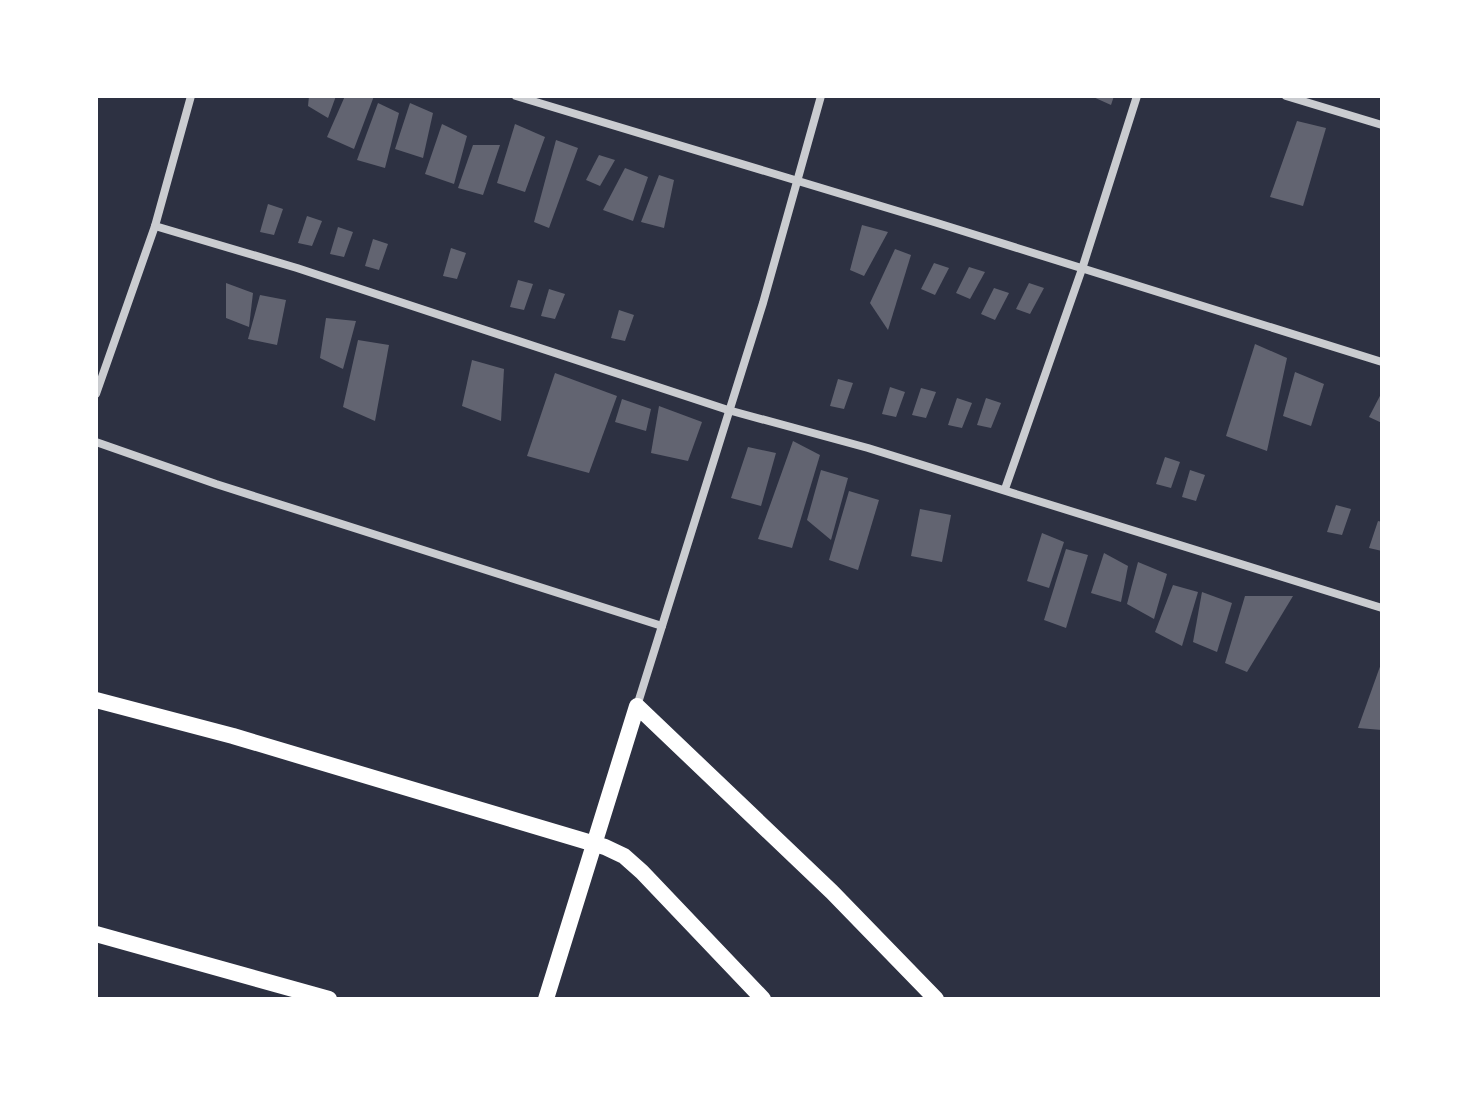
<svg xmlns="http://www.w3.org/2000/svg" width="1478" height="1095" viewBox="0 0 1478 1095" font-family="'Zilla Slab',serif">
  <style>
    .building { fill: #626471 }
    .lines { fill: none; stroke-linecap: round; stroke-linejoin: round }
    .minor { stroke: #caccd0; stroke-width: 8 }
    .secondary { stroke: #fff; stroke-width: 16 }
  </style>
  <rect width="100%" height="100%" fill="#2d3142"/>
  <g class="building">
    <polygon points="309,96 336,96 328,118 308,106"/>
    <polygon points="345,96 374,96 354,149 327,137"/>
    <polygon points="1091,96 1114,96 1111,105"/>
    <polygon points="378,103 399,113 385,168 357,160"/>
    <polygon points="410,103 433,113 423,158 395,149"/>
    <polygon points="1297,121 1326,128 1303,206 1270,197"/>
    <polygon points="442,124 467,136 454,184 425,174"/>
    <polygon points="515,124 545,137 525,192 497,183"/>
    <polygon points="556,140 578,148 549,228 534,222"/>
    <polygon points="473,145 500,145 483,195 458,188"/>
    <polygon points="599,155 615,160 600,186 586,180"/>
    <polygon points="625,168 648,177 633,221 603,210"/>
    <polygon points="659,175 674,180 664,228 641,222"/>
    <polygon points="268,204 283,209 274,235 260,232"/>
    <polygon points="307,216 322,221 312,246 298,243"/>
    <polygon points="862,225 888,232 864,276 850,270"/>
    <polygon points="338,227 353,232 344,257 330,254"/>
    <polygon points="373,239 388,244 379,270 365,266"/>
    <polygon points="451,248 466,253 457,279 443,276"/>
    <polygon points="895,249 911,255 888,330 870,303"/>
    <polygon points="934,263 949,268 935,295 921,289"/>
    <polygon points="969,267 985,272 970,299 956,293"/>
    <polygon points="518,280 533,284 524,310 510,307"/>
    <polygon points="226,283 253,293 249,327 226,318"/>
    <polygon points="1029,283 1044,288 1030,314 1016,309"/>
    <polygon points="994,288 1009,293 995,320 981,314"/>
    <polygon points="549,289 565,294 555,319 541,316"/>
    <polygon points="260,295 286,300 277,345 248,339"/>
    <polygon points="619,310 634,315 625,341 611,338"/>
    <polygon points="326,318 356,321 343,369 320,358"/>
    <polygon points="358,340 389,345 375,421 343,407"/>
    <polygon points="1255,344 1287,358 1267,451 1226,436"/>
    <polygon points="472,360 504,369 501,421 462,406"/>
    <polygon points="1295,372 1324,384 1311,426 1283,416"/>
    <polygon points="555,373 617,396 589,473 527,456"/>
    <polygon points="838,379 853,383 844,409 830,406"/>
    <polygon points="890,387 905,392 896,417 882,414"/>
    <polygon points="921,388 936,392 926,418 912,415"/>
    <polygon points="1382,392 1382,423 1369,417"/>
    <polygon points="957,398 972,403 962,428 948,425"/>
    <polygon points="986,398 1001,403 991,428 977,425"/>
    <polygon points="622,399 651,409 646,431 615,422"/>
    <polygon points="659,406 702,422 688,461 651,453"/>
    <polygon points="793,441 820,455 792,548 758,539"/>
    <polygon points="748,447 776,453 761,506 731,498"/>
    <polygon points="1165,457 1180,462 1171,488 1156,484"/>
    <polygon points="821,470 848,478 831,540 807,520"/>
    <polygon points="1190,470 1205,475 1196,501 1182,497"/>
    <polygon points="849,491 879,500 858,570 829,560"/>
    <polygon points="1336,505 1351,509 1342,535 1327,532"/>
    <polygon points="920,509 951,515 942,562 911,556"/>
    <polygon points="1378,521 1382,522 1382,551 1369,548"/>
    <polygon points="1042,533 1064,542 1049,588 1027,581"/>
    <polygon points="1066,549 1088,555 1066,628 1044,620"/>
    <polygon points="1104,553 1128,566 1121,602 1091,593"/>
    <polygon points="1138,562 1167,574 1154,619 1127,604"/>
    <polygon points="1173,585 1198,592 1182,646 1155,632"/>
    <polygon points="1202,592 1232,603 1217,652 1193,642"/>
    <polygon points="1245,596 1293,596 1247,672 1225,663"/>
    <polygon points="1382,661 1382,730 1358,728"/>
  </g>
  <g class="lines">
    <g class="minor">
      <polyline points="516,96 934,222 1382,362"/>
      <polyline points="1286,96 1382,125"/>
      <polyline points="155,226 297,268 728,410 868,448 1382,608"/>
      <polyline points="96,394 155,226 191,96"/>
      <polyline points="96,442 216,484 662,626"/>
      <polyline points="1005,489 1082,269 1137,96"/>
      <polyline points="637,706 763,303 821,96"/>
    </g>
    <g class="secondary">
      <polyline points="96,700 233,736 605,847 624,856 642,872 763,999"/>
      <polyline points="96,934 329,999"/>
      <polyline points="546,999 637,706 832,892 936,999"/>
    </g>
  </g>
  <rect width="1478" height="1095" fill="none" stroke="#ffffff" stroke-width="196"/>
</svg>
